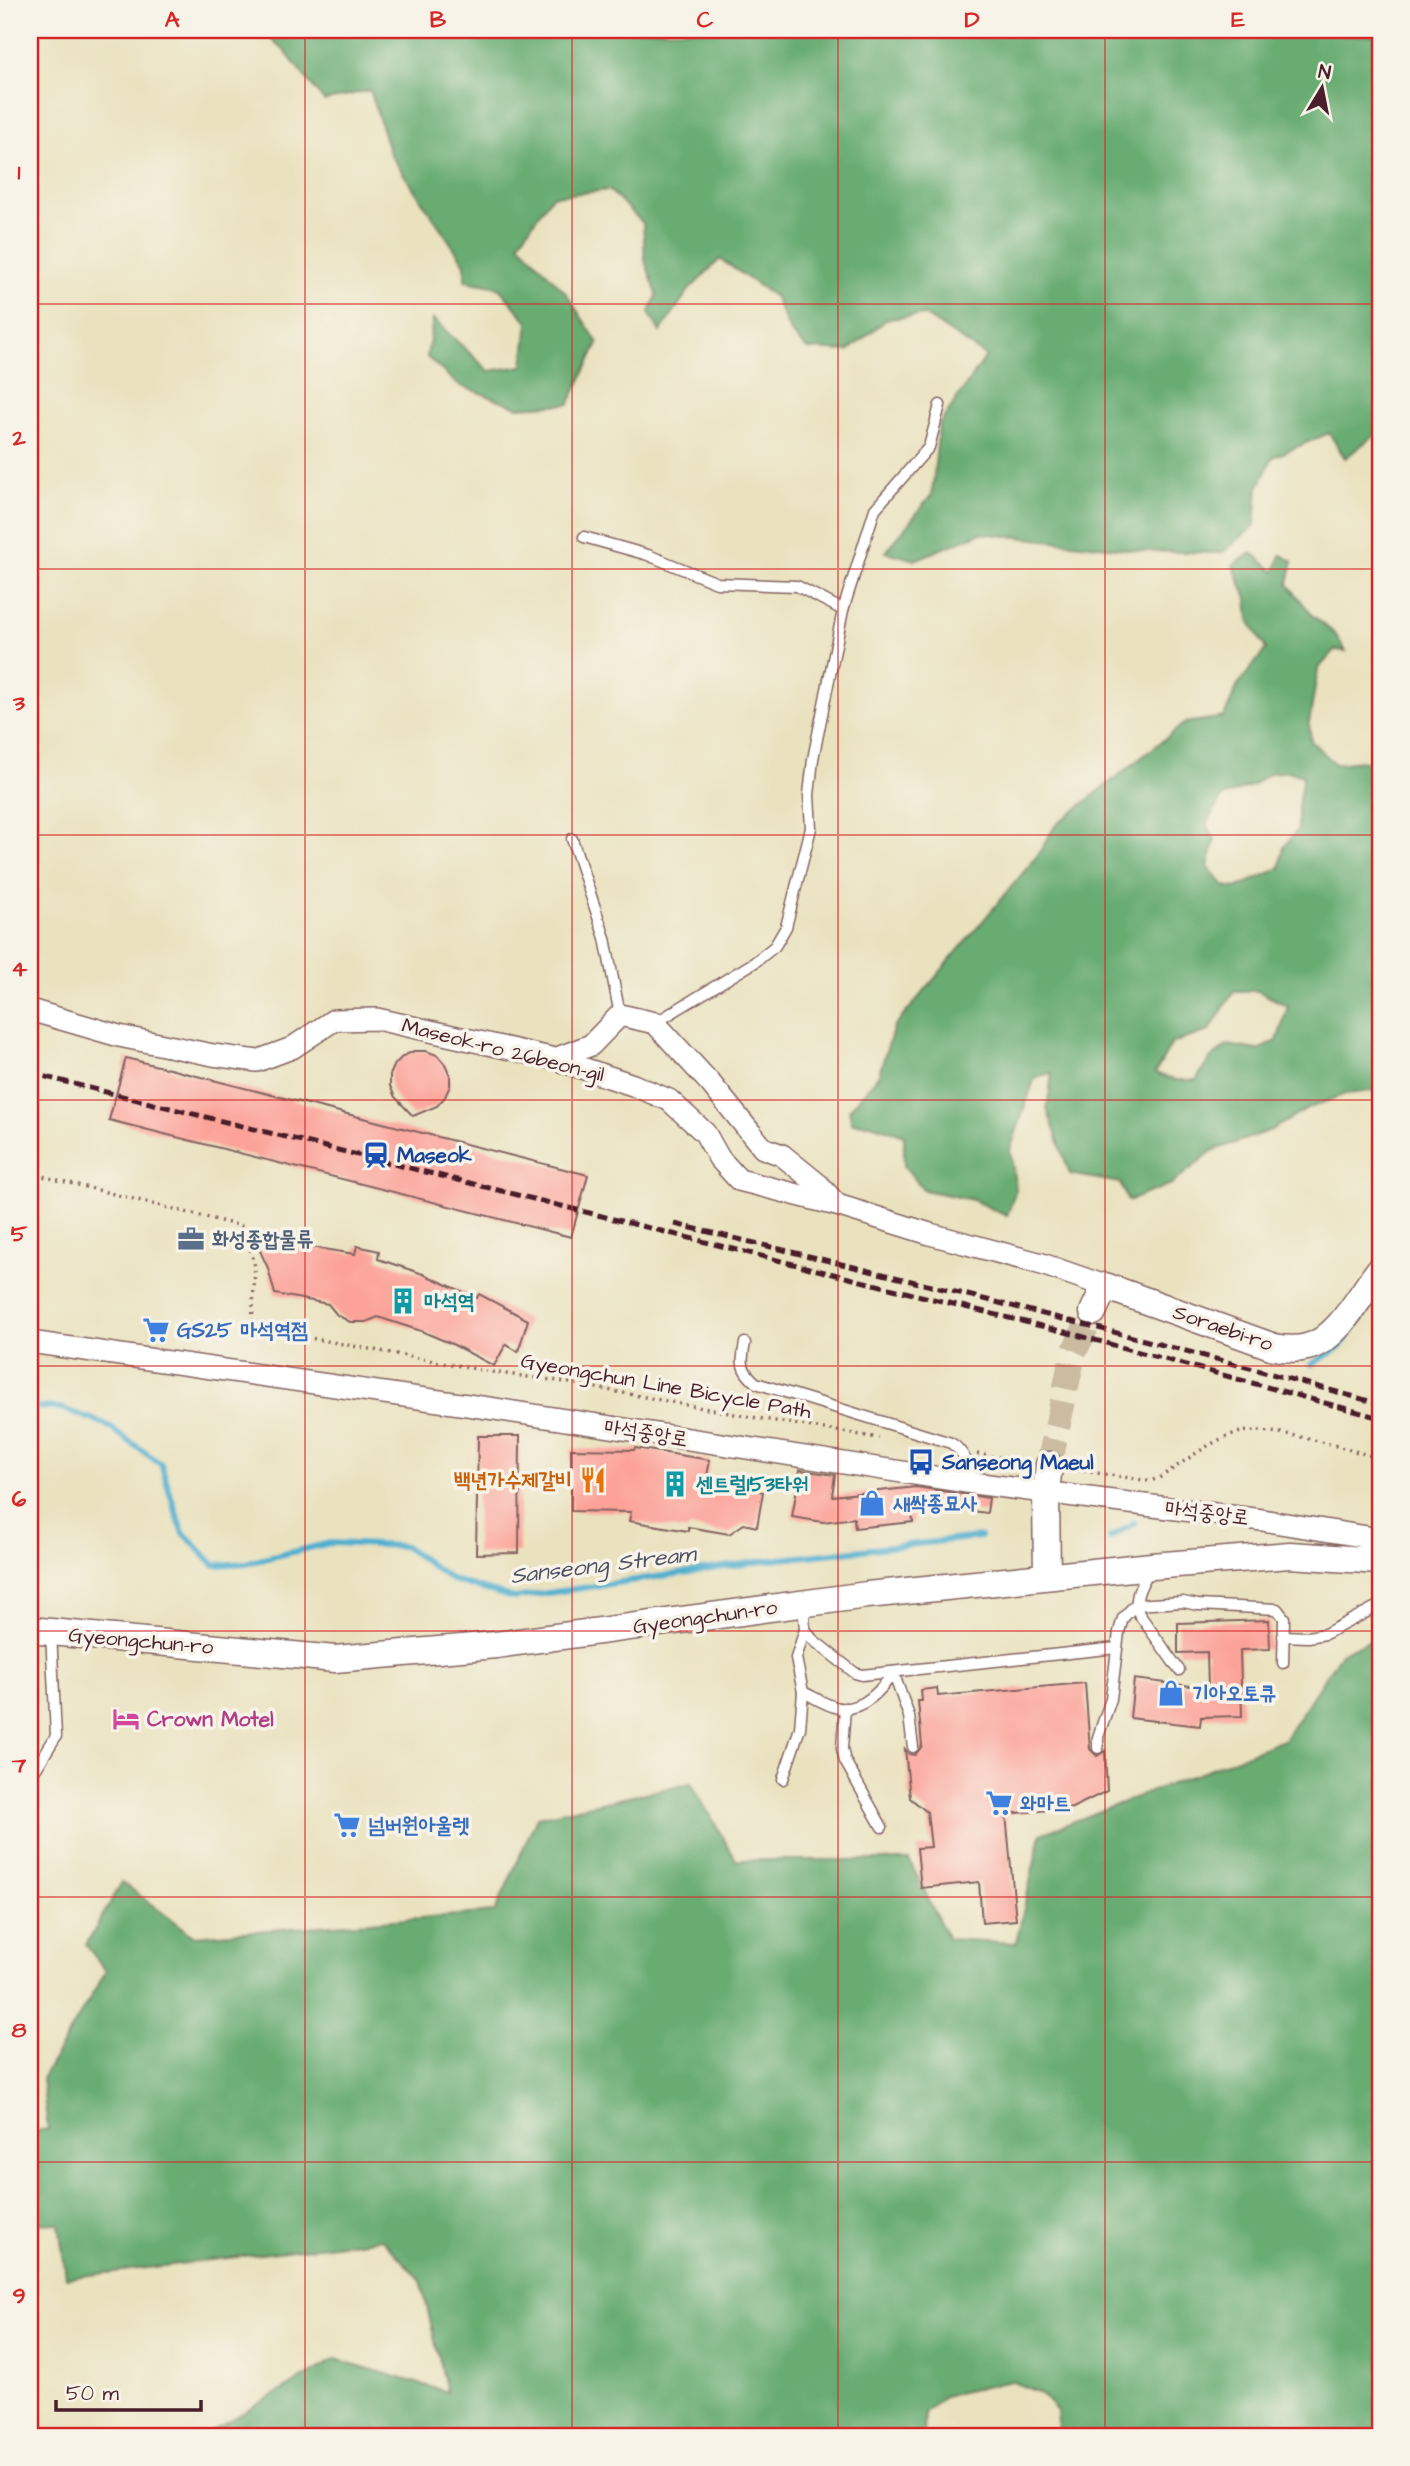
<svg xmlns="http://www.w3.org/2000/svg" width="1410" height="2466" viewBox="0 0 1410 2466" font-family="'Architects Daughter','Poor Story',sans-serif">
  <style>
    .forest { fill: #67ac72; stroke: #58664e; stroke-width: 2; fill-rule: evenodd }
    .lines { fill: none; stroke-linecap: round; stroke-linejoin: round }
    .stream { stroke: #50afcf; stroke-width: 6 }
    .building { fill: #fca298 }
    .tertiary-tunnel { stroke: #cabba1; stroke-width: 26; stroke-dasharray: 26 13; stroke-linecap: butt }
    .service-casing { stroke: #82635f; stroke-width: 13 }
    .minor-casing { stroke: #82635f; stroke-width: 24 }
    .tertiary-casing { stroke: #82635f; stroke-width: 29 }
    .path { stroke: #82635f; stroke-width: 3.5; stroke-dasharray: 2 5; stroke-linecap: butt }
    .service { stroke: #fff; stroke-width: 10 }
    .minor { stroke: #fff; stroke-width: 21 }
    .tertiary { stroke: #fff; stroke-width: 26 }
    .rail { stroke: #4a1f2b; stroke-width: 5; stroke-dasharray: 10 5; stroke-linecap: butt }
    .grid { fill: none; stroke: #d62828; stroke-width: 2; stroke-opacity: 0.55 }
    .labels { text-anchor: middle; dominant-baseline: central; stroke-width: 7; stroke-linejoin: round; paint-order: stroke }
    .street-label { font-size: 21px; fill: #4a1f2b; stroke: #f7f3e8 }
    .transit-label { font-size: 21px; font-weight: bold; fill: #164399; stroke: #f7f3e8; text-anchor: start }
    .service-label { font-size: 21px; font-weight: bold; fill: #4e5e75; stroke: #f7f3e8; text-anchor: start }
    .culture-label { font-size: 21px; font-weight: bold; fill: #0d838f; stroke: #f7f3e8; text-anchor: start }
    .shop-label { font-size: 21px; font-weight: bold; fill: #366cbe; stroke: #f7f3e8; text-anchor: start }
    .food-label { font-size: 21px; font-weight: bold; fill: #c56008; stroke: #f7f3e8; text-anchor: end }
    .hotel-label { font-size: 21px; font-weight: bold; fill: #b23c85; stroke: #f7f3e8; text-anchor: start }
    .water-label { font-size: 23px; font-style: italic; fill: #4c5164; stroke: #f7f3e8 }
    .neatline { fill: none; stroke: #d62828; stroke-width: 2.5 }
    .grid-label { font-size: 23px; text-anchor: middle; font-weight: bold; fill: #d62828 }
  </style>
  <rect width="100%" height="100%" fill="#f7f3e8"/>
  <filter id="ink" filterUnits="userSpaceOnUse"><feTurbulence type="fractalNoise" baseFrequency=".0143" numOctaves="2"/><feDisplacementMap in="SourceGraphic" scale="14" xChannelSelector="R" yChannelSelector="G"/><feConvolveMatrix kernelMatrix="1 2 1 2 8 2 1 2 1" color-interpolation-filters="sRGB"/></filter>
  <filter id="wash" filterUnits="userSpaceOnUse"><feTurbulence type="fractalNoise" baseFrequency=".00686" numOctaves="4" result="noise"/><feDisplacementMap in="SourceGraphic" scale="28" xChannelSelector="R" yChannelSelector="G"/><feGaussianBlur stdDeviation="1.57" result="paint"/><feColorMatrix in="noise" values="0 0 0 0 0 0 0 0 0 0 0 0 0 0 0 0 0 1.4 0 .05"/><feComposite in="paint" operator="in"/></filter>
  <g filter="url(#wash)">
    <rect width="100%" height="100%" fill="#eae2bf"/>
    <g class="forest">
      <polygon points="261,30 1334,30 1342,36 1380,35 1380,431 1345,458 1329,433 1273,457 1258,487 1255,525 1222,553 1144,551 980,533 915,560 886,552 932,494 939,425 986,356 924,315 887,319 848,351 807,349 790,332 775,297 720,259 689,290 660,332 649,313 657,295 645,260 643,223 609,190 552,196 519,243 566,293 598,343 569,404 518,407 458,385 427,357 433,319 489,371 523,366 528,322 498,287 465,281 465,264 390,154 370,90 324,101 283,49"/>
      <path d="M1252,553l23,19 6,-17 12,6 -5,23 25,32 22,18 11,17 -11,-1 -17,19 -9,54 2,18 24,23 27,-3 18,6v323l-35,4 -36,14 -38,22 -59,21 -40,33 -44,17 -8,-18 -50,-9 -23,-65 5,-36 -17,4 -25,73 6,39 -9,27 -34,-16 -49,-10 -20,-24v-31l-33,-11 -19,-1 -3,-13 29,-34 16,-49 144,-172 17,-29 130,-103 39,-6 14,-32 28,-36 -17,-29 -2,-22 -14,-33zM1288,771l15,5 -5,30v23l-14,18 -4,21 -44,20 -12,-2 -16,-19 7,-28 -9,-15 16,-27 29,-11 19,-13zM1234,991h24l30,15 -11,35 -19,9 -30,-5 -18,14 -14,21h-20l-21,-7 17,-30 37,-12z"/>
      <polygon points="1380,1636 1380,2436 1058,2436 1057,2411 1040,2393 1010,2381 944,2396 925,2411 924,2436 203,2436 336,2359 447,2392 421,2281 382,2239 66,2278 59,2223 30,2224 30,2132 48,2129 42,2079 106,1971 86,1945 122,1882 193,1936 495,1912 537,1817 691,1783 736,1860 909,1860 948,1939 1016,1943 1041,1834 1284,1740 1341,1653"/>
    </g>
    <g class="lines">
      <g class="stream">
        <polyline points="1312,1364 1340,1347 1380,1293"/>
        <polyline points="30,1407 61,1408 105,1424 161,1464 182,1531 214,1565 247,1563 330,1543 404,1546 452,1580 514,1598 771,1560 980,1537"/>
        <polyline points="1110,1538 1134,1523"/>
      </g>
    </g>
    <g id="blocks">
      <g class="building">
        <polygon points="414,1051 426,1051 437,1055 445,1064 450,1075 450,1086 445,1097 437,1106 413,1116 395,1097 390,1086 390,1075 395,1064 403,1056"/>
        <polygon points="126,1058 588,1175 571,1237 109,1120"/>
        <polygon points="254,1238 355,1254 357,1246 379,1251 378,1259 423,1274 477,1298 479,1294 528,1320 518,1352 506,1344 494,1366 452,1344 421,1331 378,1317 366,1322 350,1322 337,1315 328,1304 275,1294 268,1268"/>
        <polygon points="478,1436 520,1436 519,1553 476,1554"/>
        <polygon points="635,1448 710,1460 707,1476 751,1484 750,1489 763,1492 757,1527 744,1524 729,1534 688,1527 688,1531 629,1521 631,1512 571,1511 571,1449 634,1450"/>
        <polygon points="800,1470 835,1475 832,1496 916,1487 989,1498 987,1513 914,1504 915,1513 912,1513 913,1522 855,1528 854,1518 823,1522 792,1517"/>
        <polygon points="1269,1620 1270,1649 1240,1650 1242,1716 1201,1717 1200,1726 1130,1718 1134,1679 1208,1688 1207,1652 1178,1653 1178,1623"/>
        <polygon points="1085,1683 1090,1749 1097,1756 1105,1751 1107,1791 1072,1808 1006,1814 1016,1920 982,1923 979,1882 921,1888 917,1848 931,1847 927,1812 910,1798 905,1749 909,1754 915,1755 922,1746 918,1701 922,1701 921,1690 937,1688 938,1696"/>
      </g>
    </g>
  </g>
  <g filter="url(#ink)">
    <use href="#blocks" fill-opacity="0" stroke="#82635f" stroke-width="2"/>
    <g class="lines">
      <polyline class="tertiary-tunnel" points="1049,1465 1073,1354 1093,1312"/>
      <g class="service-casing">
        <g id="service">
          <polyline points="584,537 648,555 717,583 797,586 843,610"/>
          <polyline points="572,839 605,938 620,1015"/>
          <polyline points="655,1023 755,962 775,946 786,927 811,828 809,795 813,759 843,610 875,509 929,447 940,405"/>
          <path d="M745,1343c-4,20 -5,26 11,40l195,60c15,10 18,25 22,40"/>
          <path d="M1151,1567c-8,16 -19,29 -12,47l40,56"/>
          <polyline points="803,1604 805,1629 812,1639 855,1673 862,1675 1117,1648"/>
          <polyline points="1283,1636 1308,1637 1325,1634 1380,1605"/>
          <polyline points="893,1672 909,1716 913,1747"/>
          <path d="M803,1692c11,5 24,14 36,16 24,3 43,-18 54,-36"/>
          <polyline points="845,1708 842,1749 845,1761 882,1827"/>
          <polyline points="1098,1748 1098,1737 1111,1699 1119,1632 1123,1618 1135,1605 1183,1602 1198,1605 1277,1609 1284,1618 1283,1663"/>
          <polyline points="30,1778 56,1736 51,1632"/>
          <polyline points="783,1779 800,1728 803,1692 796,1658 805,1629"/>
        </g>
      </g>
      <g class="minor-casing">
        <g id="minor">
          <polyline points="30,1010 119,1036 213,1055 257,1061 292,1048 334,1020 377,1019 555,1059 633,1085 669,1100 705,1133 719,1158 739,1180 837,1205 930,1234 1042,1264 1105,1286"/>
          <polyline points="555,1059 591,1045 620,1015 655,1023 711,1084 763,1148 782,1155 819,1185 837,1205"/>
          <polyline points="30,1342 495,1409 973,1483 1262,1520 1380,1539"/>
        </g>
      </g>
      <g class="tertiary-casing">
        <g id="tertiary">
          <path d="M1093,1312l12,-26 169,61c11,2 22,3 33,0 31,-7 54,-54 73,-78"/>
          <polyline points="1047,1576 1046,1492 1049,1465"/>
          <polyline points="30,1630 335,1659 496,1645 867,1595 1152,1566 1290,1555 1380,1561"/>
        </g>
      </g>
      <g class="path">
        <polyline points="30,1173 245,1227 255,1267 252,1327 492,1372 565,1382 745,1416 879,1438"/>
        <polyline points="977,1454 1028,1462"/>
        <path d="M1070,1469l80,12 9,-3c24,-15 48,-35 74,-44 35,-12 110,15 147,24"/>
      </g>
      <use href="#service" class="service"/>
      <use href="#minor" class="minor"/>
      <use href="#tertiary" class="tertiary"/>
      <g class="rail">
        <polyline points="30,1073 1073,1334 1380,1418"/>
        <path d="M675,1224c236,56 471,114 705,180"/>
      </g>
    </g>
  </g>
  <path class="grid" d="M305,30v2406M572,30v2406M838,30v2406M1105,30v2406M30,304h1350M30,569h1350M30,835h1350M30,1100h1350M30,1366h1350M30,1631h1350M30,1897h1350M30,2162h1350"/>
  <defs>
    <g id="station-bare" transform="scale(2.1)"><path d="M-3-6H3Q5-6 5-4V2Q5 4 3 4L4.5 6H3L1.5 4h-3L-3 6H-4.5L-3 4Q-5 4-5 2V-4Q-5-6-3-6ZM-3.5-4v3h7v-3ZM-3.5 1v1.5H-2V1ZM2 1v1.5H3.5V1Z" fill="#1a4fb4" stroke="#f7f3e8" stroke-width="2.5" paint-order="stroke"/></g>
    <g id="office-bare" transform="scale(2.1)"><path d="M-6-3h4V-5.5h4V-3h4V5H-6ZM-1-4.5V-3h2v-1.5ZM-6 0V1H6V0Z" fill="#5c6f8a" stroke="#f7f3e8" stroke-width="2.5" paint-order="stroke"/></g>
    <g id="building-bare" transform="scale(2.1)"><path d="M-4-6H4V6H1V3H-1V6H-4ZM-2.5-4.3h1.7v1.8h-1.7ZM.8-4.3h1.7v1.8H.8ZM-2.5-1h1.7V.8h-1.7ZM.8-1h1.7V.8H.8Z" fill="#0f9aa8" stroke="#f7f3e8" stroke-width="2.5" paint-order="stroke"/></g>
    <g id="supermarket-bare" transform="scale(2.1)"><path d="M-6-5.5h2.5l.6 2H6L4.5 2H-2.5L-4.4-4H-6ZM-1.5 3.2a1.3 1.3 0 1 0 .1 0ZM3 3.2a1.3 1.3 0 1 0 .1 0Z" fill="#3f7fe0" stroke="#f7f3e8" stroke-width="2.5" paint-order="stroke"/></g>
    <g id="bus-bare" transform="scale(2.1)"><path d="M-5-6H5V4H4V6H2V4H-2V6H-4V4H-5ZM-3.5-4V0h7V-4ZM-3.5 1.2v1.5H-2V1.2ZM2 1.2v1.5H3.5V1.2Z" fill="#1a4fb4" stroke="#f7f3e8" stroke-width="2.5" paint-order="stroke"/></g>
    <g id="restaurant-bare" transform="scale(2.1)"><path d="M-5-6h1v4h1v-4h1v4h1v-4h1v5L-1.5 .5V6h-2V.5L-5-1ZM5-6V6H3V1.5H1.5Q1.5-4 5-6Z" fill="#e8710a" stroke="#f7f3e8" stroke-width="2.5" paint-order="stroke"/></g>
    <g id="shop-bare" transform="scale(2.1)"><path d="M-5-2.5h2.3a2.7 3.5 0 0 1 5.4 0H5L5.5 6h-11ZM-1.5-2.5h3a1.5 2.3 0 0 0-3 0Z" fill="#3f7fe0" stroke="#f7f3e8" stroke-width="2.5" paint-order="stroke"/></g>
    <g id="hotel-bare" transform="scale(2.1)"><path d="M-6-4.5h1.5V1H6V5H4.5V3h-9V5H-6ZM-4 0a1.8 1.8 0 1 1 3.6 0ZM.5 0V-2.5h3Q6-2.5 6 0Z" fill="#d1479c" stroke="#f7f3e8" stroke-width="2.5" paint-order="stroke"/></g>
  </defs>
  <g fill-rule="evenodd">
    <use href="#station-bare" x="376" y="1155"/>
    <use href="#office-bare" x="191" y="1239"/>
    <use href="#building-bare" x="403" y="1301"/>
    <use href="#supermarket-bare" x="156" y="1330"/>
    <use href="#bus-bare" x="921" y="1462"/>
    <use href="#restaurant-bare" x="593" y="1480"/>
    <use href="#building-bare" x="675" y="1484"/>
    <use href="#shop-bare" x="872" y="1503"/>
    <use href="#shop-bare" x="1171" y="1693"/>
    <use href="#hotel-bare" x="126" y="1719"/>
    <use href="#supermarket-bare" x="999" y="1803"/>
    <use href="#supermarket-bare" x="347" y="1825"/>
  </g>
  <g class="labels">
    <g class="street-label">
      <text transform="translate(503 1050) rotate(14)">Maseok-ro 26beon-gil</text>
      <text transform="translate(1223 1328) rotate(19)">Soraebi-ro</text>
      <text transform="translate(666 1386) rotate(10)">Gyeongchun Line Bicycle Path</text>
      <text transform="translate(646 1433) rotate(9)">마석중앙로</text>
      <text transform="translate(1207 1513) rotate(7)">마석중앙로</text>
      <text transform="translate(705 1617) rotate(-8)">Gyeongchun-ro</text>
      <text transform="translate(141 1641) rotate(5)">Gyeongchun-ro</text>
    </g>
    <g class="transit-label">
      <text x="397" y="1155">Maseok</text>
      <text x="942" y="1462">Sanseong Maeul</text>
    </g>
    <g class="service-label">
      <text x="212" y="1239">화성종합물류</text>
    </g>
    <g class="culture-label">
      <text x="424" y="1301">마석역</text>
      <text x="696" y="1484">센트럴153타워</text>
    </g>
    <g class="shop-label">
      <text x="177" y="1330">GS25 마석역점</text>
      <text x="893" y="1503">새싹종묘사</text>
      <text x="1192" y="1693">기아오토큐</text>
      <text x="1020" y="1803">와마트</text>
      <text x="368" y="1825">넘버원아울렛</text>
    </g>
    <g class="food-label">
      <text x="572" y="1480">백년가수제갈비</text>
    </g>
    <g class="hotel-label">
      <text x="147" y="1719">Crown Motel</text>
    </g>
    <g class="water-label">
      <text transform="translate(603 1565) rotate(-7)">Sanseong Stream</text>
    </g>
  </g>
  <rect width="1410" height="2466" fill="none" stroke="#f7f3e8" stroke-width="77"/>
  <g transform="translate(1322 88) rotate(10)" stroke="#f7f3e8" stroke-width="5" paint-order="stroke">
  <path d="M0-5L12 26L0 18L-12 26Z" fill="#4a1f2b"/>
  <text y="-10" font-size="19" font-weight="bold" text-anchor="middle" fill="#4a1f2b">N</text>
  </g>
  <path d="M56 2400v10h145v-10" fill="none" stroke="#4a1f2b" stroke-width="3.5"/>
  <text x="66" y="2400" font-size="21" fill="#4a1f2b" stroke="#f7f3e8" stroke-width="5" paint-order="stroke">50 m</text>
  <rect x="38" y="38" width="1334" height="2390" class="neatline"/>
  <g class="grid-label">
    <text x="172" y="27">A</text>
    <text x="438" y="27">B</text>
    <text x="705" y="27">C</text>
    <text x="972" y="27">D</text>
    <text x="1238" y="27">E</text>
    <text x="19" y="179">1</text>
    <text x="19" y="445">2</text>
    <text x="19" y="710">3</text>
    <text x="19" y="976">4</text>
    <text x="19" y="1241">5</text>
    <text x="19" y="1506">6</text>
    <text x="19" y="1772">7</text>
    <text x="19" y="2037">8</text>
    <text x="19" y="2303">9</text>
  </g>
</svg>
